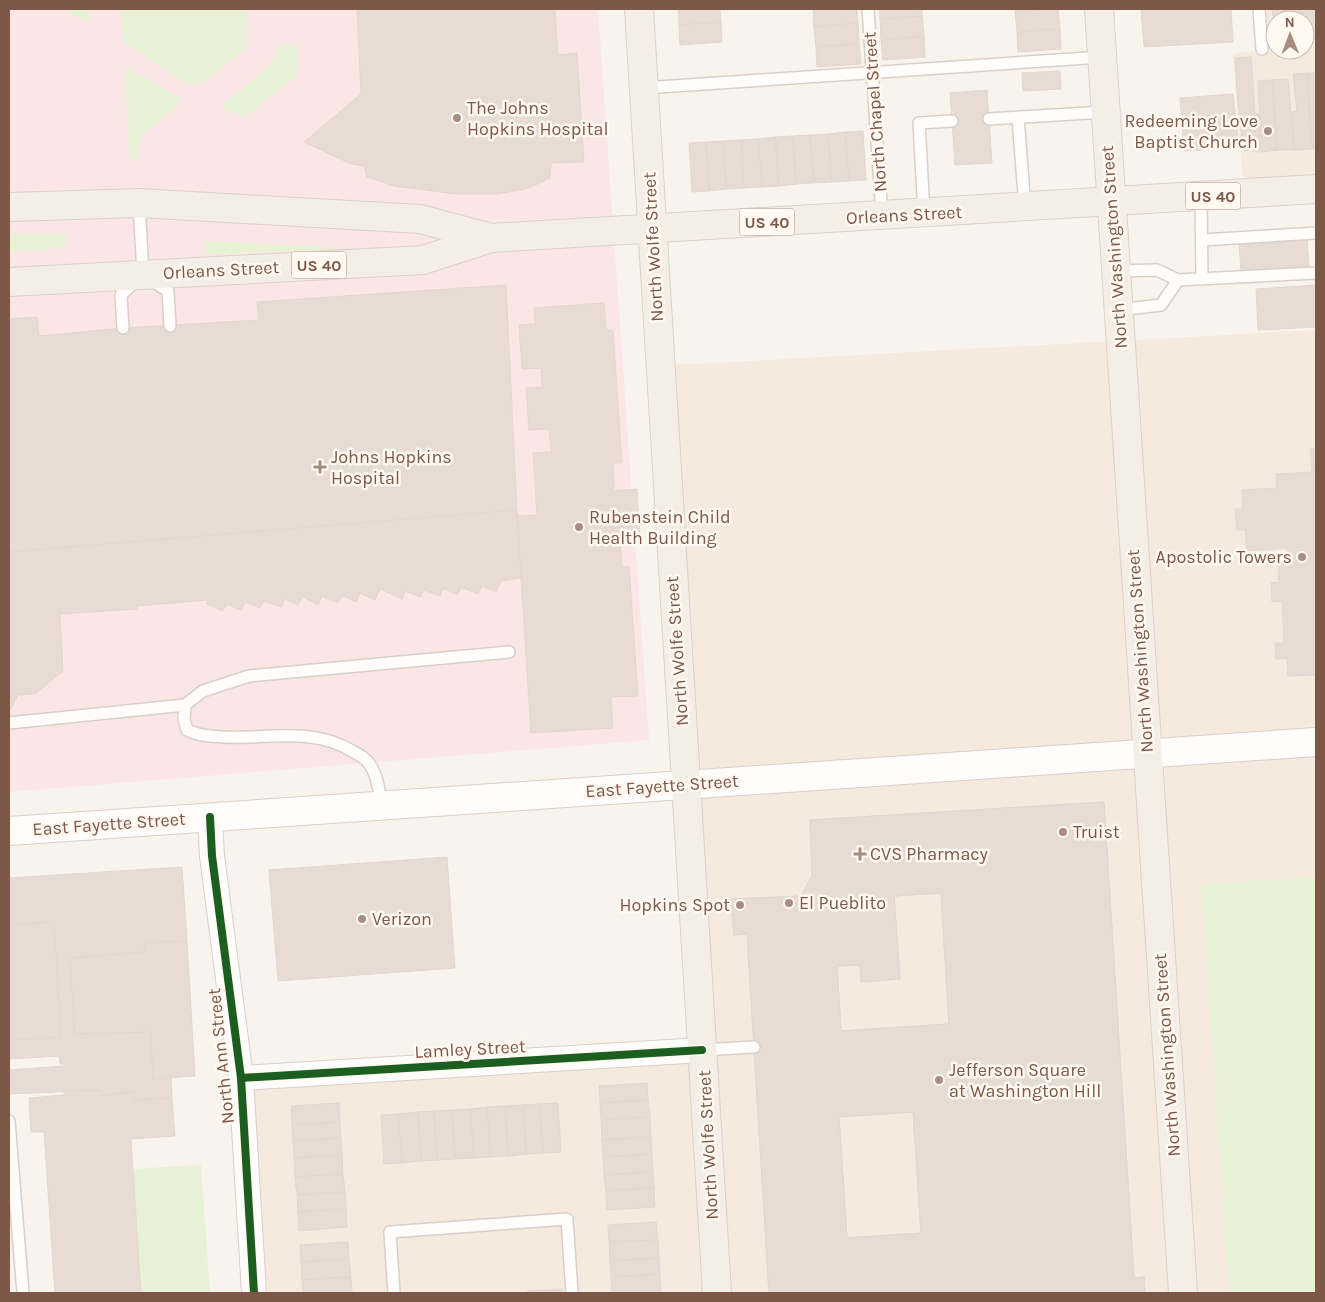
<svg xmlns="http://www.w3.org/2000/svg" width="1325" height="1302" viewBox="0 0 1325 1302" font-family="Karla,sans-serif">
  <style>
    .residential { fill: #f6e9dd; fill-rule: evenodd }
    .medical { fill: #fbe6e6 }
    .green { fill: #e7f1d6 }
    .building { fill: #e6dcd4; stroke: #e4d6ce; fill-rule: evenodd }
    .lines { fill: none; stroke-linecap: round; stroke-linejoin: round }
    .lane-casing { stroke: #d9cfca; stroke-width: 14 }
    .street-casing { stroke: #d9cfca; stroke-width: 26 }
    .secondary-casing { stroke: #d9cfc9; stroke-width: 30 }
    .primary-casing { stroke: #dbd0ca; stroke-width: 30 }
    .lane { stroke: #fefdfc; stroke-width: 11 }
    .street { stroke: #fefdfc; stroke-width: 24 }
    .secondary { stroke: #fefdfc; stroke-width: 28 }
    .primary { stroke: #f4eee6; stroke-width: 28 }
    .cycleway-casing { stroke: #fff9f1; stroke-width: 11 }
    .cycleway { stroke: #1b5e20; stroke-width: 8 }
    .poi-dot { fill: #a88e82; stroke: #fff9f1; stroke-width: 2 }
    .labels { text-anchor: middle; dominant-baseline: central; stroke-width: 5; stroke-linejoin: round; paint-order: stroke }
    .shield { fill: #fff9f1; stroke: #a4887b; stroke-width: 1 }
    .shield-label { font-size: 16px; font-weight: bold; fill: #7d5748 }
    .poi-label { font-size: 18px; fill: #7d5748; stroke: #fff9f1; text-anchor: start }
    .street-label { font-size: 18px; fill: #7d5748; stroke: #fff9f1 }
  </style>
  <rect width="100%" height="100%" fill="#f9f3ed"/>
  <g class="residential">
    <path d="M1264,9h52v179l-72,6 -11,-140 34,-5zM1275,20h30v30h-30z"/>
    <polygon points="1316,330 1316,1293 257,1293 243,1078 703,1048 657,366"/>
  </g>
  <polygon class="medical" points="9,9 598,9 649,740 9,792"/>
  <g class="green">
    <polygon points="64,9 89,9 90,19 86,22"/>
    <polygon points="121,9 247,9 246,48 204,82 195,84 186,83 124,42"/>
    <polygon points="281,45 297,45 298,69 296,76 250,113 241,116 224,108 224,103 269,67"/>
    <path d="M127,68l52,29 1,4c-12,21 -48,27 -42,59l-8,1 -6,-90z"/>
    <polygon points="9,233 66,234 65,248 9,252"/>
    <polygon points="204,241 351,248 206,255"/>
    <polygon points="1316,877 1316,1293 1229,1293 1201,884"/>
    <polygon points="201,1165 210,1293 141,1293 133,1169"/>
  </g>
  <g class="building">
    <polygon points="357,9 555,9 558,55 577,53 584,162 551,163 550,178 529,188 498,194 456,194 394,186 367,177 364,166 351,164 304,142 361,94"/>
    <polygon points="678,9 720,9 721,22 679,25"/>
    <polygon points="813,9 857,9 858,23 814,27"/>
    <polygon points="879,9 922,9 922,16 880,19"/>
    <polygon points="1015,9 1058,9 1015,12"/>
    <polygon points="1058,9 1060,29 1017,32 1015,12"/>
    <polygon points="1141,9 1231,9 1233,42 1144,47"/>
    <polygon points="1272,9 1316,9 1316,39 1305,40 1305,20 1275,20 1275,31"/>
    <polygon points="922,16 924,36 881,40 880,19"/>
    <polygon points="721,22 722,42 680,45 679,25"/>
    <polygon points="858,23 859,44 816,47 814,27"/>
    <polygon points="1060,29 1061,49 1018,52 1017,32"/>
    <polygon points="924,36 925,57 883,60 881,40"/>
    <polygon points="859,44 861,64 817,67 816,47"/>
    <polygon points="1251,57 1255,114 1258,113 1261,152 1243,150 1237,91 1235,58"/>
    <polygon points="1060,71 1061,89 1023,91 1022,73"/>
    <polygon points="1307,73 1316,73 1316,148 1312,149"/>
    <polygon points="1307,73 1312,149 1294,150 1292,112 1297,111 1293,74"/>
    <polygon points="1288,79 1294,150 1277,150 1272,80"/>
    <polygon points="1272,80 1277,150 1261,152 1258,81"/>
    <polygon points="987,90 992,163 955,165 950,93"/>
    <polygon points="1233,94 1239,148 1184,151 1180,98"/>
    <polygon points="863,131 866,180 849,181 845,132"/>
    <polygon points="845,132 849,181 831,182 828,134"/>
    <polygon points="828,134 831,182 814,183 810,135"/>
    <polygon points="810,135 814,183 796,184 793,136"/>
    <polygon points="793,136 796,184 779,186 775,137"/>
    <polygon points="775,137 779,186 762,187 758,139"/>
    <polygon points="758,139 762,187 744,188 741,140"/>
    <polygon points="741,140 744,188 726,189 723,141"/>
    <polygon points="723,141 726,189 709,191 706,142"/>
    <polygon points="706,142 709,191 692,192 689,143"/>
    <polygon points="1307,238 1309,267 1241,272 1239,242"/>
    <polygon points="506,285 517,510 9,552 9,319 37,317 39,336 123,328 259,320 257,302"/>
    <polygon points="1316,285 1316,327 1258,330 1256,289"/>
    <polygon points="604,303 606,330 613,330 622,463 613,463 614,491 637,489 640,539 620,540 622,567 629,567 638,696 611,697 613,728 531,733 517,516 537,515 533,453 551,452 549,429 529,430 526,388 542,387 541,368 522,369 519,325 535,324 534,308"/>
    <polygon points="1310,449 1316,449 1316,675 1288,676 1287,658 1276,659 1275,643 1284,643 1282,601 1272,602 1271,583 1279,582 1278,565 1287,564 1287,548 1247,551 1245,530 1237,530 1235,509 1243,509 1242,490 1277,488 1276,474 1312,472"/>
    <polygon points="517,510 521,578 501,581 496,592 482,586 478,594 461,587 458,595 443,588 440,596 424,590 420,597 405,591 402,599 380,589 375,600 360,593 356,602 342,595 338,603 322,596 318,605 303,597 298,605 285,599 281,607 264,601 260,608 245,602 241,610 227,604 222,611 207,604 208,600 136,606 137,609 60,614 63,671 35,694 18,695 9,712 9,552"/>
    <path d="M1104,802l30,476 10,-1 1,16h-376l-22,-359 -13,1 -3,-36 70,-3 11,-20 -2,-56zM941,893l8,131 -108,7 -4,-65 23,-1 1,17 39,-3 -6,-83zM913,1112l8,121 -74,5 -8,-121z"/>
    <path d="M1104,802l30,476 10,-1 1,16h-376l-22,-359 -13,1 -3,-36 70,-3 11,-20 -2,-56zM941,893l8,131 -108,7 -4,-65 23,-1 1,17 39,-3 -6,-83zM913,1112l8,121 -74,5 -8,-121z"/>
    <polygon points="447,857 455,968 278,981 269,870"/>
    <polygon points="182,867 187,941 145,943 144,952 70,958 75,1034 151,1032 153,1079 171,1077 172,1098 134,1100 134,1092 99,1096 99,1090 9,1094 9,1070 64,1066 64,1064 60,1064 59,1056 9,1059 9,1040 61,1037 54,922 9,925 9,878"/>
    <polygon points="54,922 61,1037 9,1040 9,925"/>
    <polygon points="187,941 195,1076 153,1079 151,1032 75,1034 70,958 144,952 145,943"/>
    <polygon points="647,1083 648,1100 600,1103 599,1086"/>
    <polygon points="99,1090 99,1096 134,1092 134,1100 172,1098 175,1136 131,1139 141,1293 55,1293 44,1132 31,1132 29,1098 64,1095 64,1091"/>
    <polygon points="648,1100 650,1117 601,1120 600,1103"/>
    <polygon points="339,1103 340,1122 292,1125 291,1106"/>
    <polygon points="558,1103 561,1152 543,1153 539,1104"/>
    <polygon points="539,1104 543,1153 526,1154 523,1105"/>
    <polygon points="523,1105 526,1154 508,1156 505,1106"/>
    <polygon points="505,1106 508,1156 490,1157 487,1107"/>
    <polygon points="487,1107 490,1157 474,1158 470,1109"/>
    <polygon points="470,1109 474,1158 455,1159 452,1110"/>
    <polygon points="452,1110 455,1159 437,1160 434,1111"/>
    <polygon points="434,1111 437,1160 421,1161 418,1112"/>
    <polygon points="418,1112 421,1161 402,1163 398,1114"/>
    <polygon points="398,1114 402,1163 384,1164 381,1115"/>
    <polygon points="650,1117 651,1137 602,1140 601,1120"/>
    <polygon points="340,1122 341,1138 293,1141 292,1125"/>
    <polygon points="651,1137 652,1154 603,1157 602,1140"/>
    <polygon points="341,1138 342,1155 294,1158 293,1141"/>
    <polygon points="652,1154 653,1172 604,1175 603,1157"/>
    <polygon points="342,1155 343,1174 295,1177 294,1158"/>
    <polygon points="653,1172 654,1188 606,1191 604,1175"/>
    <polygon points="343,1174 345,1192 297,1195 295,1177"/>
    <polygon points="654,1188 655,1207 607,1210 606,1191"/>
    <polygon points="345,1192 346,1209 298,1212 297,1195"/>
    <polygon points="346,1209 347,1227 299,1231 298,1212"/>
    <polygon points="656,1222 658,1240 609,1242 608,1225"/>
    <polygon points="658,1240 659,1258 610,1261 609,1242"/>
    <polygon points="348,1242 349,1259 301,1262 300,1245"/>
    <polygon points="659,1258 660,1274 611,1277 610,1261"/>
    <polygon points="349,1259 351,1277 302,1280 301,1262"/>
    <polygon points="660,1274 661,1292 612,1293 611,1277"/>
    <polygon points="351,1277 352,1293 303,1293 302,1280"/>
    <polygon points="562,1289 562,1293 545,1293 544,1290"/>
    <polygon points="544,1290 545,1293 527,1293 527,1291"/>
  </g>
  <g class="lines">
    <g class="lane-casing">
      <g id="lane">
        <polyline points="868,9 882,216"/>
        <polyline points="1259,9 1262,49"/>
        <polyline points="644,88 1102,57"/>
        <polyline points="1018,118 1025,208"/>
        <polyline points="989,119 1105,112"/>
        <polyline points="1201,197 1202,278"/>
        <polyline points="924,213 919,123 952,121"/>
        <polyline points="1202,240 1316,233"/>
        <polyline points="1116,271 1157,270 1178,280 1316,273"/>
        <polyline points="151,280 168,291 170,326"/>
        <polyline points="1118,310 1161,305 1178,280"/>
        <polyline points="123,328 121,295 143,274 139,203"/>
        <polyline points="9,723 185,705"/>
        <path d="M382,805c-3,-13 -4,-29 -12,-40 -4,-7 -11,-10 -18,-14 -38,-24 -85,-12 -128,-14 -13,-1 -25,-1 -37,-7l-3,-11 1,-14 18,-14 46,-15 260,-24"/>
        <polyline points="702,1050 754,1047"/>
        <polyline points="9,1121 23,1293"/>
        <polyline points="394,1293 390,1232 567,1219 572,1293"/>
      </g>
    </g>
    <g class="street-casing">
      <g id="street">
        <polyline points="210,817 212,856 241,1078 254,1293"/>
        <polyline points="241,1078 702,1050"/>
      </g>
    </g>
    <g class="secondary-casing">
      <polyline id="secondary" points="9,831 1316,742"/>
    </g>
    <g class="primary-casing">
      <g id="primary">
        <polyline points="639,9 717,1293"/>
        <polyline points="1099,9 1183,1293"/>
        <polyline points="9,207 139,203 420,219 491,238"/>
        <polyline points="9,282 423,260 491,238 1316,189"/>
      </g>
    </g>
    <use href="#lane" class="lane"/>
    <use href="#street" class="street"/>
    <use href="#secondary" class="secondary"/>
    <use href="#primary" class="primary"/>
    <g class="cycleway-casing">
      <g id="cycleway">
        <polyline points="210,817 212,856 241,1078 254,1293"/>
        <polyline points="241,1078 702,1050"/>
      </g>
    </g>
    <use href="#cycleway" class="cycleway"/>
  </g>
  <g class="poi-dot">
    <circle cx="457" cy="118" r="5"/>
    <circle cx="1268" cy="131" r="5"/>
    <path d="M317.5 459.5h5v5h5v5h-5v5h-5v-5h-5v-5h5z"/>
    <circle cx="579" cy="527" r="5"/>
    <circle cx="1302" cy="557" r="5"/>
    <circle cx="1063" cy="832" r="5"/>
    <path d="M857.5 846.5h5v5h5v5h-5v5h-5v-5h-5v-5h5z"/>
    <circle cx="789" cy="903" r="5"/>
    <circle cx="740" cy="905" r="5"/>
    <circle cx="362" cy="919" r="5"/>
    <circle cx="939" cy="1080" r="5"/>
  </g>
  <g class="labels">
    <g class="shield">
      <rect x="1185.5" y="182.5" width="55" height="27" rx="4"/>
      <rect x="739.5" y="208.5" width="55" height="27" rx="4"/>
      <rect x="291.5" y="251.5" width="55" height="27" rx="4"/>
    </g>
    <g class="shield-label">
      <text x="1213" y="196">US 40</text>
      <text x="767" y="222">US 40</text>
      <text x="319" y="265">US 40</text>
    </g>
    <g class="poi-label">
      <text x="467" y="108">The Johns<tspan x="467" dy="21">Hopkins Hospital</tspan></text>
      <text x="1258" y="121" text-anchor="end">Redeeming Love<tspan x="1258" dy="21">Baptist Church</tspan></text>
      <text x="331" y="457">Johns Hopkins<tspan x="331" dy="21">Hospital</tspan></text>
      <text x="589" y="517">Rubenstein Child<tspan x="589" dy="21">Health Building</tspan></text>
      <text x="1292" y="557" text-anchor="end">Apostolic Towers</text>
      <text x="1073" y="832">Truist</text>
      <text x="870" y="854">CVS Pharmacy</text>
      <text x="799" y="903">El Pueblito</text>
      <text x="730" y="905" text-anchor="end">Hopkins Spot</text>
      <text x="372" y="919">Verizon</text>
      <text x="949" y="1070">Jefferson Square<tspan x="949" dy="21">at Washington Hill</tspan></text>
    </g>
    <g class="street-label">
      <text transform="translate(875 112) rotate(-94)">North Chapel Street</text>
      <text transform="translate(904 215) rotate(-3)">Orleans Street</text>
      <text transform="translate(653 247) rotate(-93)">North Wolfe Street</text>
      <text transform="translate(1114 247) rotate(-94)">North Washington Street</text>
      <text transform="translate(221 270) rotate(-3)">Orleans Street</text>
      <text transform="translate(677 651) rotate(-94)">North Wolfe Street</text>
      <text transform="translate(1140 651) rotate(-94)">North Washington Street</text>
      <text transform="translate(662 786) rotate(-4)">East Fayette Street</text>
      <text transform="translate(109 824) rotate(-4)">East Fayette Street</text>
      <text transform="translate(470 1049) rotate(-3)">Lamley Street</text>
      <text transform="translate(1167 1055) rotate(-94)">North Washington Street</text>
      <text transform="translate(221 1056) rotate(-96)">North Ann Street</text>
      <text transform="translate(708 1145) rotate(-93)">North Wolfe Street</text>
    </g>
  </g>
  <rect width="1325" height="1302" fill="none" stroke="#7d5748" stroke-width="20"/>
  <g transform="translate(1290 35) rotate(359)"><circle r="24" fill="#fff9f1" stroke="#cbb8ad"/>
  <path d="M0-4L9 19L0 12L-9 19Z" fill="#a88e82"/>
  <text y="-8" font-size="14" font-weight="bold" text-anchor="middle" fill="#7d5748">N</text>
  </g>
</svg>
